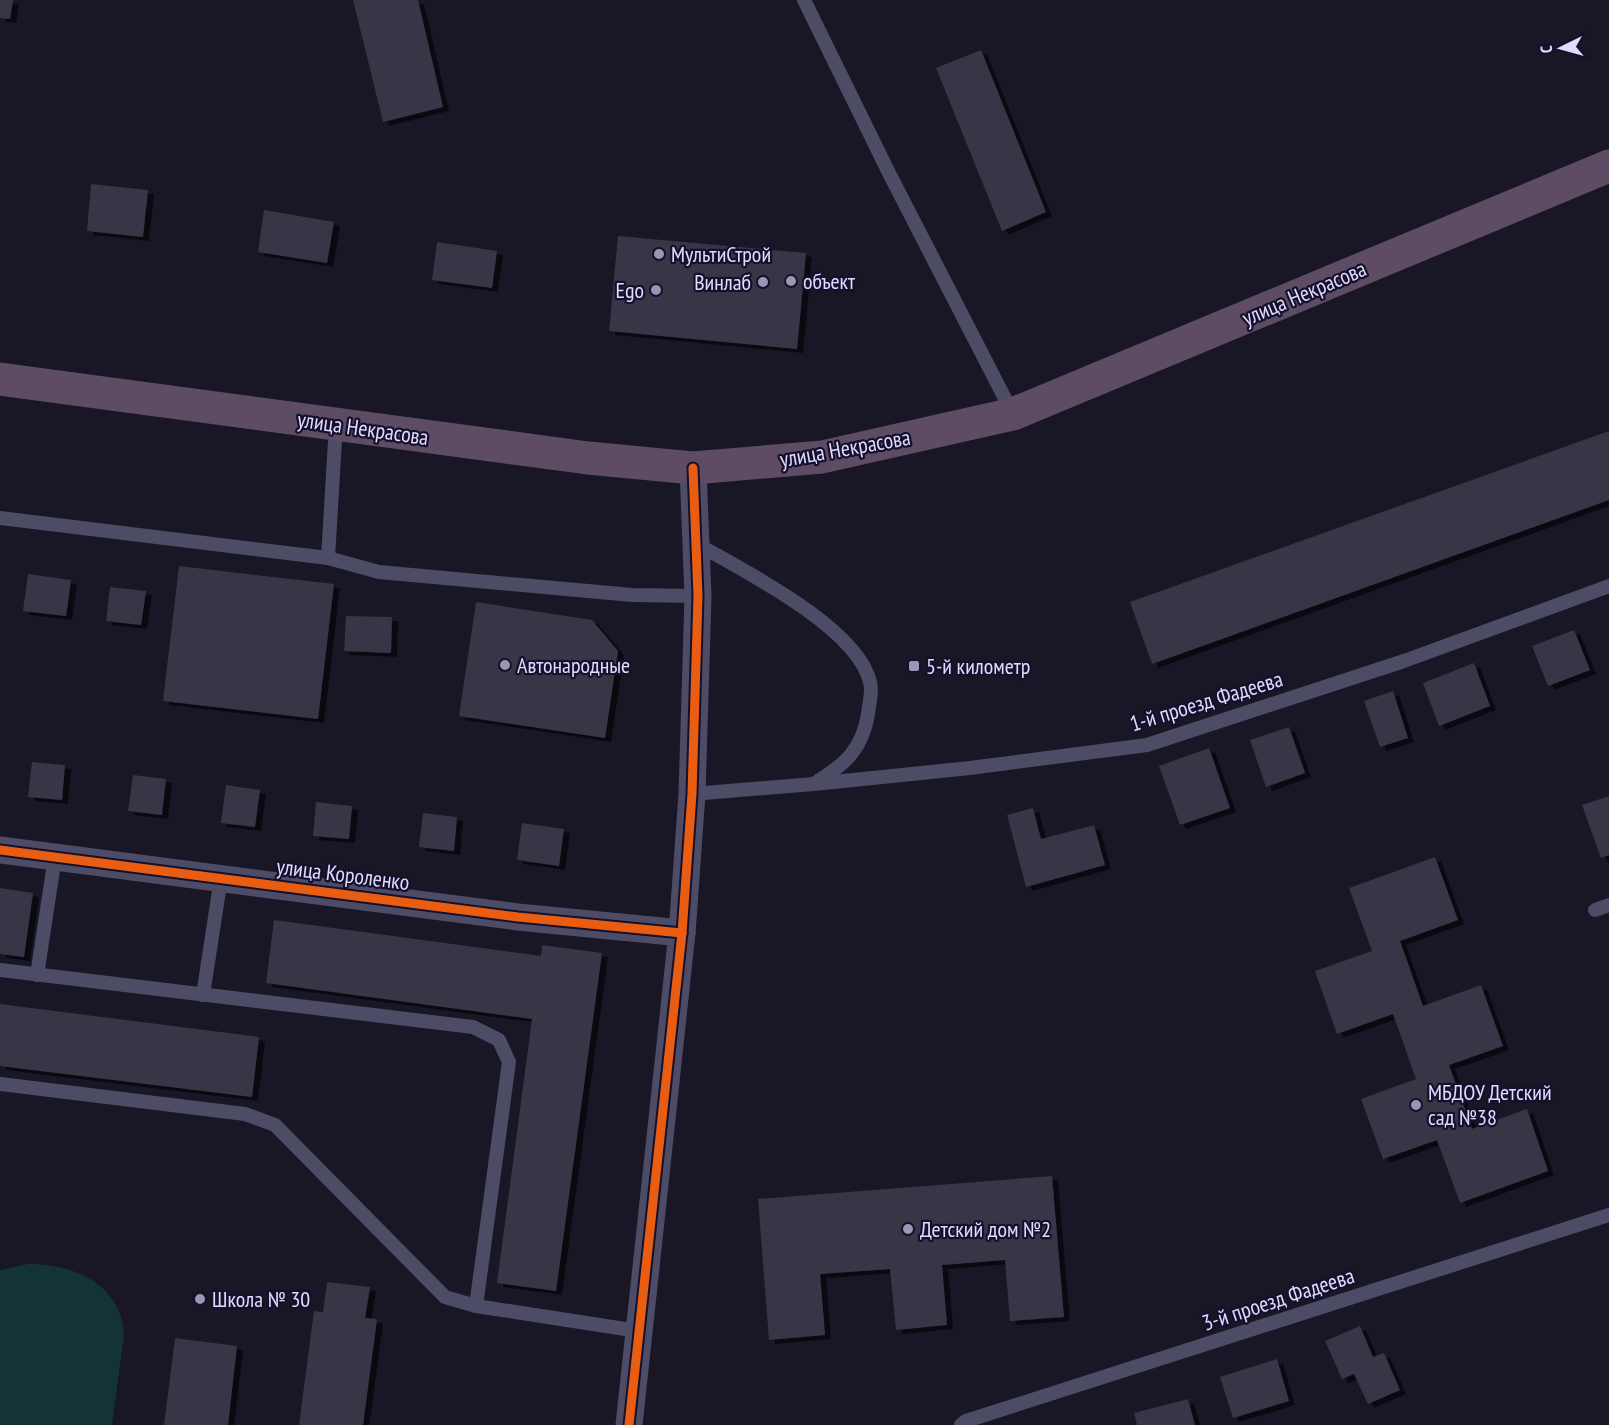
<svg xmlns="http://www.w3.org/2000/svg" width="1609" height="1425" viewBox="0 0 1609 1425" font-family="'PT Sans Narrow',sans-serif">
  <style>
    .green { fill: #133334 }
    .building { fill: #383447; filter: url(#shadow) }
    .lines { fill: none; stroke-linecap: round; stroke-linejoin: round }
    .lane { stroke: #4d4c67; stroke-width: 14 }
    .street { stroke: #4d4c67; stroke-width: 27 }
    .highway { stroke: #5e4c64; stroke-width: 33 }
    .cycleway-casing { stroke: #15102c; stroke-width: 13 }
    .cycleway { stroke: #e95d12; stroke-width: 9 }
    .poi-dot { fill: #9a96b3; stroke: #15102c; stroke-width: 2 }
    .labels { text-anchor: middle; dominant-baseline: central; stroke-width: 4.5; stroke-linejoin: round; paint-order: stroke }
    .poi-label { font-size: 22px; fill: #e0dbff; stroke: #15102c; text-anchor: start }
    .street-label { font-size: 22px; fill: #e0dbff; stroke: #15102c }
  </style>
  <defs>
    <filter id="shadow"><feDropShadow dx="6" dy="4" stdDeviation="0" flood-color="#0009"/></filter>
  </defs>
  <rect width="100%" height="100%" fill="#191626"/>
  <path class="green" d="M28,1264c45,0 93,19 96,71l-12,90h-112v-155z"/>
  <g class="building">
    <polygon points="0,0 13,0 10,19 0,18"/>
    <polygon points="353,0 418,0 443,107 383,122"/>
    <polygon points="981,50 1046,212 1002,231 936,68"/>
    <polygon points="91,184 148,190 143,237 87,231"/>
    <polygon points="264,210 334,222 327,263 258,252"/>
    <polygon points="618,236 806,253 797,349 609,331"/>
    <polygon points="437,242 497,251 492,288 432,280"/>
    <polygon points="1609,431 1609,500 1152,664 1130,602"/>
    <polygon points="179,566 334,584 318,719 163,701"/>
    <polygon points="28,574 71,580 66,616 23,611"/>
    <polygon points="110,587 146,591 141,625 106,621"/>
    <polygon points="476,602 592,620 618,651 605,738 459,716"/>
    <polygon points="346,616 392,617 391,653 344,651"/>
    <polygon points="1574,630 1590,670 1548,686 1532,646"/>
    <polygon points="1474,663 1490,706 1439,726 1423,683"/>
    <polygon points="1393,691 1408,738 1380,747 1364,701"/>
    <polygon points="1289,727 1305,773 1266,787 1250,740"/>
    <polygon points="1209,748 1230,808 1180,825 1159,766"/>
    <polygon points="32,762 65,765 62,800 28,797"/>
    <polygon points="133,775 166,779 162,815 128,811"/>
    <polygon points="226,785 260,790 255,827 221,823"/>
    <polygon points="1609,796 1609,855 1601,858 1582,805"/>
    <polygon points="316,802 352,806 349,839 313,836"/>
    <polygon points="1033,808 1041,839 1094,825 1105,865 1026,887 1007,815"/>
    <polygon points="423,813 457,817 454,851 419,847"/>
    <polygon points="522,823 564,829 559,866 517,860"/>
    <polygon points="1435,857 1458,920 1400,941 1423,1006 1481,985 1503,1046 1449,1065 1472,1129 1527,1109 1548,1171 1460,1203 1437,1140 1383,1159 1361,1099 1416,1079 1393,1014 1337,1034 1315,971 1372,951 1349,888"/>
    <polygon points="0,888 33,893 24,957 0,954"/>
    <polygon points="274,920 541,956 542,945 602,953 556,1291 497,1283 532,1019 266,983"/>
    <polygon points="0,1004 259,1037 252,1097 0,1066"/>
    <polygon points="1052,1176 1064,1317 1010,1321 1005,1260 942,1265 947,1325 896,1330 890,1269 820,1274 825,1335 769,1340 758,1199"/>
    <polygon points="327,1282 370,1287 365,1318 377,1319 363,1425 299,1425 314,1311 323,1312"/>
    <polygon points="1360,1326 1373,1357 1384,1353 1400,1390 1368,1404 1354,1374 1342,1379 1325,1341"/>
    <polygon points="175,1338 237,1346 228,1425 164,1425"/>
    <polygon points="1277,1359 1289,1401 1233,1418 1220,1377"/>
    <polygon points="1188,1399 1195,1425 1137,1425 1134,1413"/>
  </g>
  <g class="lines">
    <g class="lane">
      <polyline points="804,0 889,173 1013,414"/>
      <polyline points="0,518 328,558 379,572 632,595 698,596"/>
      <path d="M697,544c47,27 160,83 173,138 3,9 -1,22 -2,32 -5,33 -22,50 -50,67"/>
      <polyline points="328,558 336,424"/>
      <polyline points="692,794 814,784 970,768 1147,745 1404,661 1609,586"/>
      <polyline points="1595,910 1609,905"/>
      <polyline points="0,970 473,1027 499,1040 509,1062 476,1306"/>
      <polyline points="37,975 55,857"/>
      <polyline points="203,995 221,878"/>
      <polyline points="0,1084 245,1114 275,1125 445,1297 476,1306 638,1331"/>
      <polyline points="961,1425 966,1421 1609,1215"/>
    </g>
    <g class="street">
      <polyline points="0,850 518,917 682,933"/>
      <polyline points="629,1425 682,933 692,794 698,596 693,468"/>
    </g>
    <polyline class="highway" points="0,379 588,458 693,468 822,457 1013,414 1609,166"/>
    <g class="cycleway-casing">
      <g id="cycleway">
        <polyline points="0,850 518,917 682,933"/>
        <polyline points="629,1425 682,933 692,794 698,596 693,468"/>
      </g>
    </g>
    <use href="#cycleway" class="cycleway"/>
  </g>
  <g class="poi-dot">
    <circle cx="659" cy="254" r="6"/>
    <circle cx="791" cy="281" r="6"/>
    <circle cx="763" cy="282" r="6"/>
    <circle cx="656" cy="290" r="6"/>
    <circle cx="505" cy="665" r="6"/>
    <rect x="908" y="660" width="12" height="12" rx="3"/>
    <circle cx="1416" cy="1105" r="6"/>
    <circle cx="908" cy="1229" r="6"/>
    <circle cx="200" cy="1299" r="6"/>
  </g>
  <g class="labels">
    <g class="poi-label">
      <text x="671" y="254">МультиСтрой</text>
      <text x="803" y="281">объект</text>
      <text x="751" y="282" text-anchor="end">Винлаб</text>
      <text x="644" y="290" text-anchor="end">Ego</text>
      <text x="517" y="665">Автонародные</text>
      <text x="926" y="666">5-й километр</text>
      <text x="1428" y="1092">МБДОУ Детский<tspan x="1428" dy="25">сад №38</tspan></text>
      <text x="920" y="1229">Детский дом №2</text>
      <text x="212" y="1299">Школа № 30</text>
    </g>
    <g class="street-label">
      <text transform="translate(1304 293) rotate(-23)">улица Некрасова</text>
      <text transform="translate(363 428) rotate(8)">улица Некрасова</text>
      <text transform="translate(845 448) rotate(-10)">улица Некрасова</text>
      <text transform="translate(1206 701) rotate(-17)">1-й проезд Фадеева</text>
      <text transform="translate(343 874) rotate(7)">улица Короленко</text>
      <text transform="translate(1278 1299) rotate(-18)">3-й проезд Фадеева</text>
    </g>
  </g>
  <g transform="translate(1561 48) rotate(265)" stroke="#15102c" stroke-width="4.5" paint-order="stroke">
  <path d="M0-4.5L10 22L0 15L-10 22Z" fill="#e0dbff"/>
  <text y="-9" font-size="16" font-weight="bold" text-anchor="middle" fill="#e0dbff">С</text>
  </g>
</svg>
